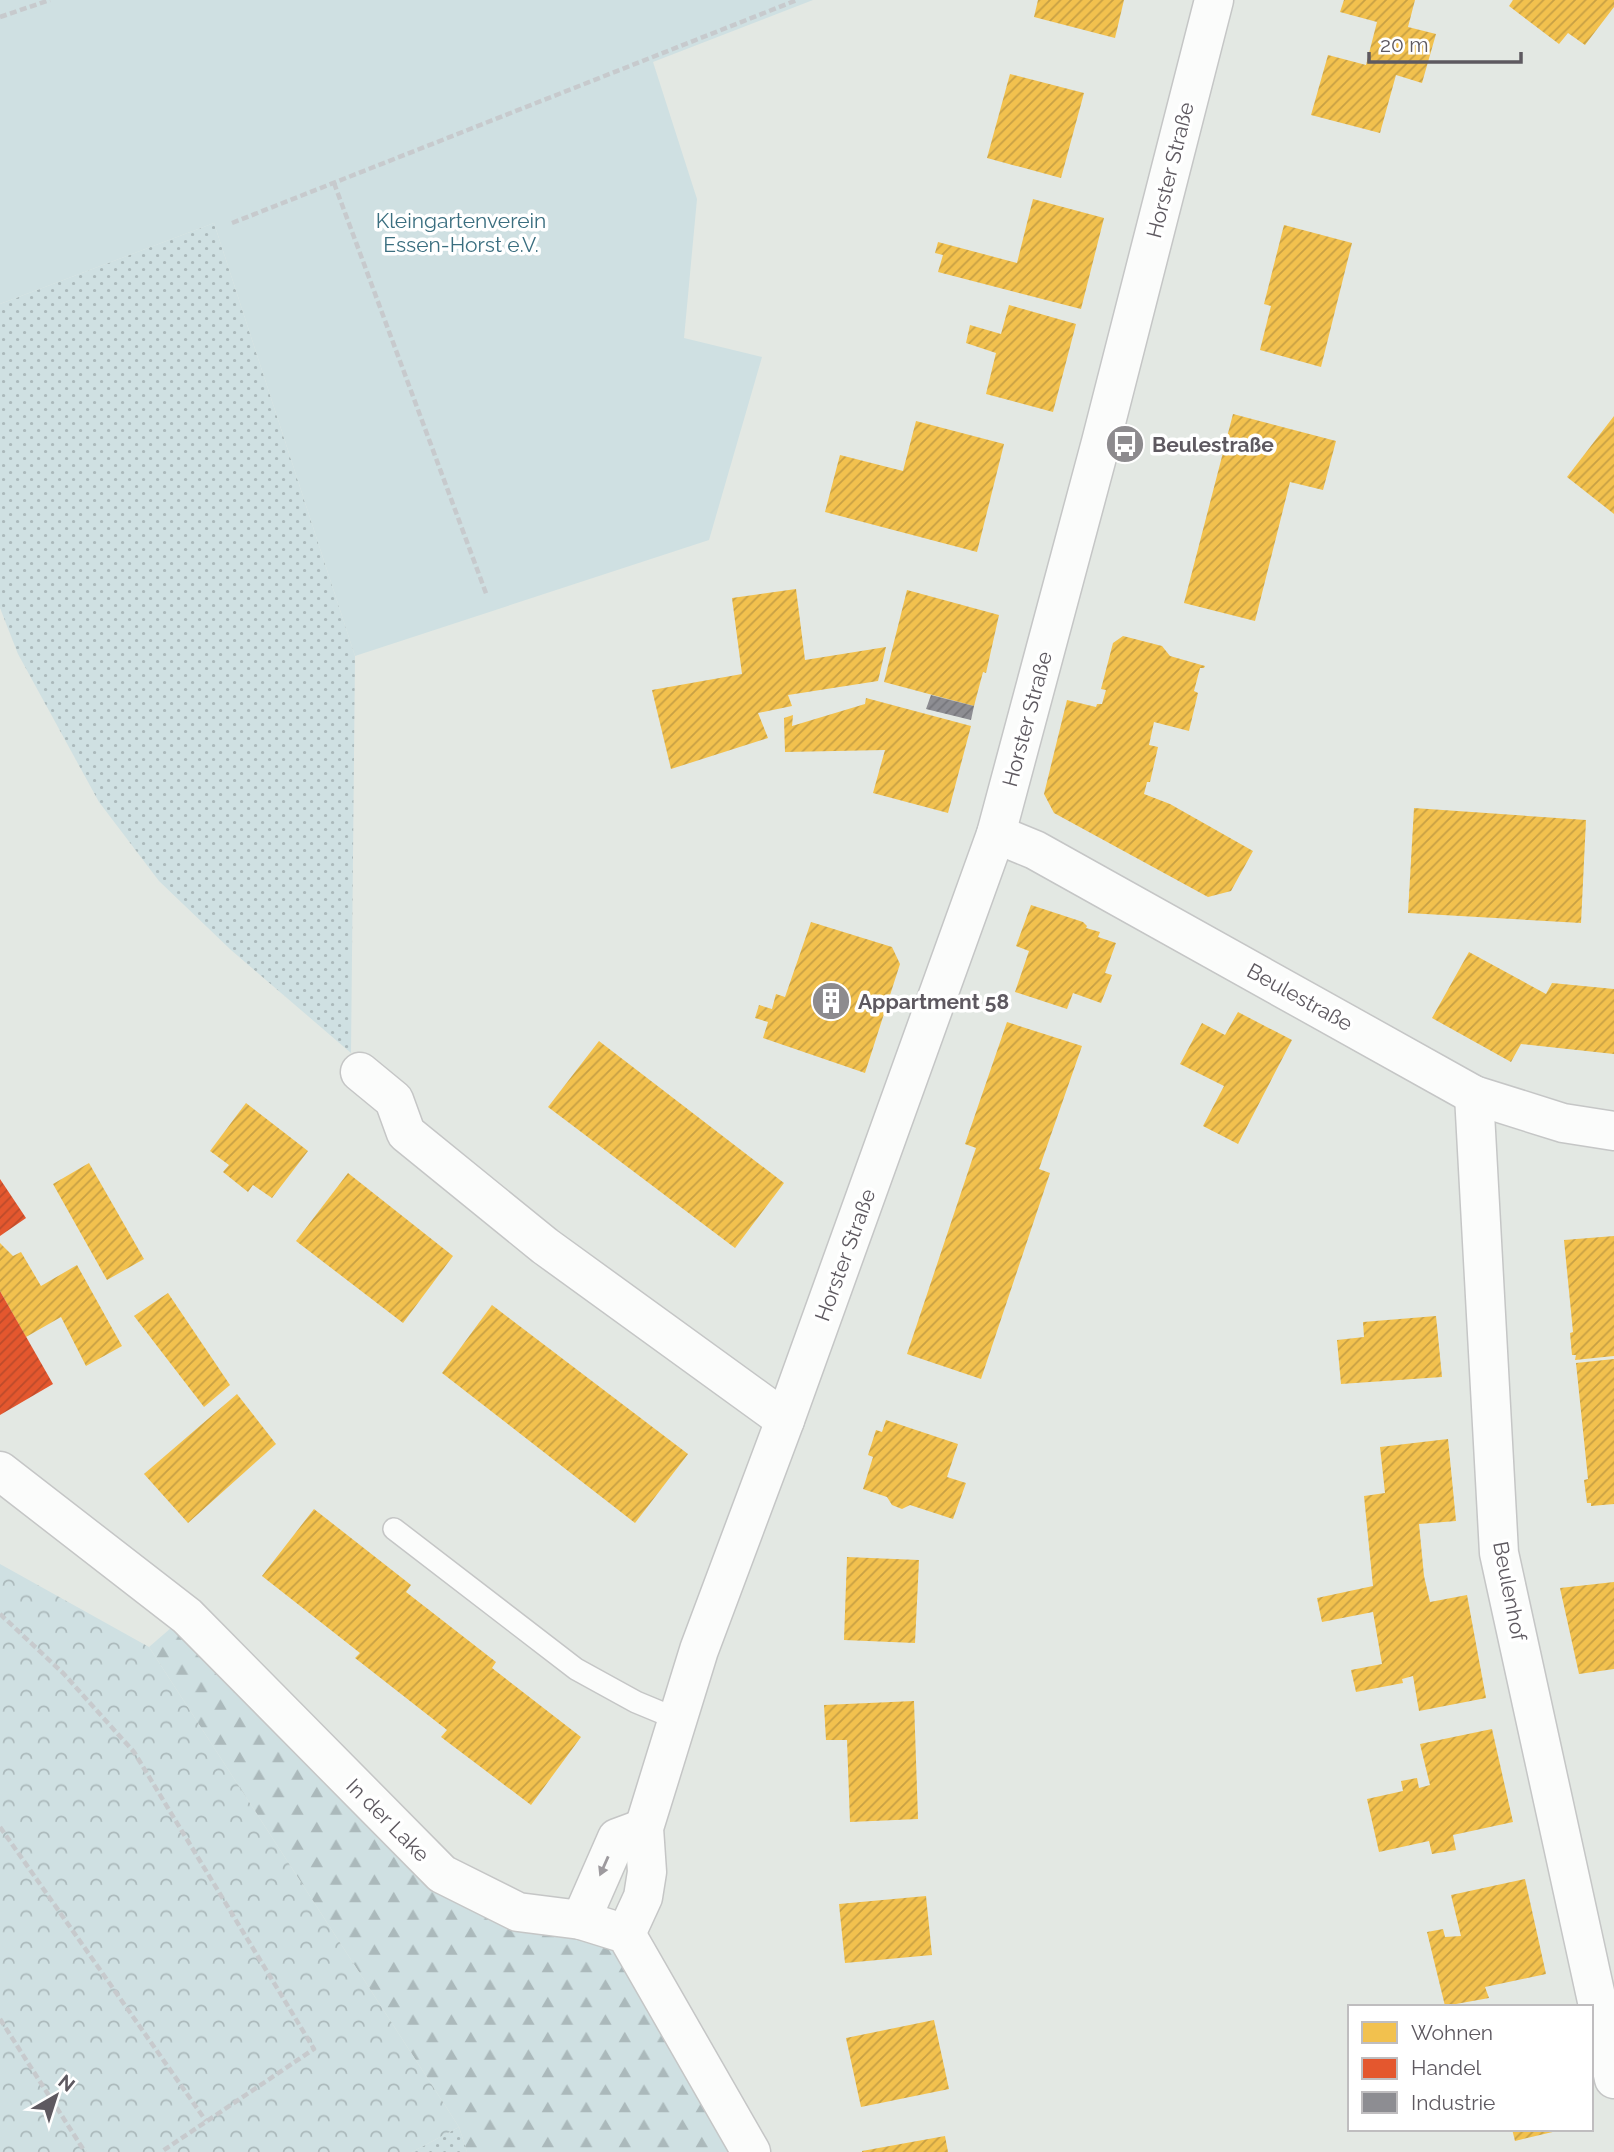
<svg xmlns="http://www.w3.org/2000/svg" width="1614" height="2152" viewBox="0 0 1614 2152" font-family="Raleway,sans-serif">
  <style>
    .grass { fill: url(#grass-dots) }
    .forest { fill: url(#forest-firs) }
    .park { fill: url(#park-crowns) }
    .garden { fill: #cfe0e2 }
    .homes { fill: url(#homes-hatch) }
    .shops { fill: url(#shops-hatch) }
    .industry { fill: url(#industry-hatch) }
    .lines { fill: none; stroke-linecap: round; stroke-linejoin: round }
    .service-casing { stroke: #c5c6c6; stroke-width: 24 }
    .minor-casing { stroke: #c5c6c6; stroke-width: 41 }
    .path { stroke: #c7cacd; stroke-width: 4.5; stroke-dasharray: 7 3.5; stroke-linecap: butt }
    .service { stroke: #fbfcfb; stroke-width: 21 }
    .minor { stroke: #fbfcfb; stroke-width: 38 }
    .oneway { fill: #9d9a9e }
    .labels { text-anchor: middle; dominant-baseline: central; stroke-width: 7; stroke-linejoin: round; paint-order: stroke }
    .street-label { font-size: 21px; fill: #5e5960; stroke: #fff }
    .park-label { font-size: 21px; fill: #3a6e7f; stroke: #fff }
    .poi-label { font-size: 21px; font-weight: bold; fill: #5e5960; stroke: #fff; text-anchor: start }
  </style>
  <defs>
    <pattern id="grass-dots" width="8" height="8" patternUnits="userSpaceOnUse" patternTransform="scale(1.75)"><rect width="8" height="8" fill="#cfe0e2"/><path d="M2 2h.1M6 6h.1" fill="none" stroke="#abb9bb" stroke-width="1.8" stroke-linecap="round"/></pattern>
    <pattern id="forest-firs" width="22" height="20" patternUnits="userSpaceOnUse" patternTransform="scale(1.75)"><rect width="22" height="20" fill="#cfe0e2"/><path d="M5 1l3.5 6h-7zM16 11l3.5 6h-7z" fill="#abb9bb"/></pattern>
    <pattern id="park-crowns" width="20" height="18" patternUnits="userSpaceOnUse" patternTransform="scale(1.75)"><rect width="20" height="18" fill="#cfe0e2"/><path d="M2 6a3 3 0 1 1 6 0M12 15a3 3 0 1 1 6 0" fill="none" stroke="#abb9bb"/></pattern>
    <pattern id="homes-hatch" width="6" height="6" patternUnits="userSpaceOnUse" patternTransform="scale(1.75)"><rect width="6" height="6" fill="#f2c14e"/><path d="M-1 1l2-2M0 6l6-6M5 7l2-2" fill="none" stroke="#c7a044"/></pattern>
    <pattern id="shops-hatch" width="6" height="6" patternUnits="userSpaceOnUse" patternTransform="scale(1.75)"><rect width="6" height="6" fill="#e4572e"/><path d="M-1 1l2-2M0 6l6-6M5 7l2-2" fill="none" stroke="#bc4b2b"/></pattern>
    <pattern id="industry-hatch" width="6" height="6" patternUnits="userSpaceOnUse" patternTransform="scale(1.75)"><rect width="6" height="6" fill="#8d8d92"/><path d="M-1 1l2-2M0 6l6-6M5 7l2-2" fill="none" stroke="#76767b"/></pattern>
  </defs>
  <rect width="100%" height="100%" fill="#e3e8e3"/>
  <g class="grass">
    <polygon points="214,223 355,656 351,1053 231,950 159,881 99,802 18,654 0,608 0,304"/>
    <polygon points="459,2127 467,2152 412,2152"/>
  </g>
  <polygon class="forest" points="179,1621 436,1882 620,1940 743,2152 467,2152 459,2127 149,1647"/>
  <polygon class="park" points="0,1564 149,1647 459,2127 412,2152 0,2152"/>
  <polygon class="garden" points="0,0 813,0 653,62 697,199 684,338 762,357 709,540 355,656 214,223 0,304"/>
  <g class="homes">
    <polygon points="1038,0 1124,0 1115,38 1034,17"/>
    <polygon points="1344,0 1415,0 1408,27 1436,34 1422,83 1396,75 1380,133 1311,115 1328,55 1366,65 1377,22 1340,12"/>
    <polygon points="1513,0 1614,0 1614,7 1585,45 1568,33 1559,44 1509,6"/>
    <polygon points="1010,74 1084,93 1061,178 987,158"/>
    <polygon points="1033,199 1104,218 1081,309 938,272 943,255 935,253 938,242 1017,263"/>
    <polygon points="1284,225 1352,243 1321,367 1260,350 1271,306 1264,304"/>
    <polygon points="1009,305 1076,324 1053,412 986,394 996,353 966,343 970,325 1001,334"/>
    <polygon points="1233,414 1336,441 1323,490 1290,482 1255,621 1184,603"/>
    <polygon points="1614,416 1614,514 1567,477"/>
    <polygon points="916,421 1004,444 977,552 825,512 840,455 903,471"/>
    <polygon points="796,589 805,660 886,647 878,681 788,695 792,706 758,713 768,738 671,769 652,690 742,674 732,598"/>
    <polygon points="907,590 999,615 986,673 983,672 974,706 884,682"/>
    <polygon points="1123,636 1162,646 1170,656 1205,666 1204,668 1200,668 1194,691 1198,693 1189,731 1154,722 1149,745 1158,747 1150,782 1147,782 1144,794 1170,804 1253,851 1231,891 1208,897 1054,813 1044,794 1067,700 1096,707 1097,704 1102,704 1106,690 1101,689 1113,643"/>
    <polygon points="866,698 971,726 948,813 873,793 885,750 785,752 784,718 793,715 792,726 865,704"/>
    <polygon points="1414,808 1586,820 1581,923 1408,913"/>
    <polygon points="1031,905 1083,922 1087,926 1086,928 1100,932 1098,937 1116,943 1105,973 1112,975 1101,1003 1073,993 1067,1009 1015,992 1029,951 1016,946"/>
    <polygon points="811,922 892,947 900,964 865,1073 763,1038 768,1022 755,1018 759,1005 772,1009 776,994 785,997"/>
    <polygon points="1469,952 1546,994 1552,983 1614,989 1614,1054 1521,1044 1511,1062 1432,1018"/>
    <polygon points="1238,1012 1292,1040 1238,1144 1203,1126 1224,1086 1180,1064 1202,1023 1225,1035"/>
    <polygon points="1007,1022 1082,1046 1039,1169 1050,1173 981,1379 907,1354 976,1148 965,1144"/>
    <polygon points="599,1041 784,1183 735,1248 548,1107"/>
    <polygon points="246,1103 308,1151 272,1198 253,1185 248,1192 223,1172 229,1165 210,1151"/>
    <polygon points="89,1163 144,1259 107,1280 53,1184"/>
    <polygon points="348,1173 453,1256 403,1323 296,1241"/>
    <polygon points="1614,1236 1614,1356 1575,1360 1576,1355 1572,1355 1570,1333 1573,1332 1564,1240"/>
    <polygon points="0,1243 13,1256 21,1252 41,1286 77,1265 122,1346 86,1366 61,1317 26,1337 0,1291"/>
    <polygon points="168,1293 230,1385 204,1407 134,1316"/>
    <polygon points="492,1305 688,1454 635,1523 442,1373"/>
    <polygon points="1436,1316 1442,1377 1341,1384 1337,1340 1364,1337 1363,1322"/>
    <polygon points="1614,1359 1614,1504 1591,1506 1591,1503 1587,1503 1584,1480 1588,1479 1576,1363"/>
    <polygon points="237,1394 276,1444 188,1523 144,1474"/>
    <polygon points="886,1420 958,1444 947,1477 966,1483 953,1519 910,1505 902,1509 892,1505 887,1497 863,1489 873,1457 868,1455 876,1430 882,1432"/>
    <polygon points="1448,1439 1456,1521 1419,1524 1424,1576 1430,1602 1467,1595 1486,1698 1419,1711 1413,1676 1402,1679 1403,1683 1356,1692 1351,1670 1382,1664 1373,1612 1322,1622 1317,1598 1373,1586 1364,1496 1385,1493 1380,1447"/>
    <polygon points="314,1509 411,1585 406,1592 496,1662 492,1668 581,1737 531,1805 441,1737 447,1730 355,1658 360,1653 262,1576"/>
    <polygon points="847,1557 919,1560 915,1643 844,1640"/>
    <polygon points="1614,1582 1614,1669 1579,1674 1560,1588"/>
    <polygon points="914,1701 918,1819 850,1822 847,1740 826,1740 824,1705"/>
    <polygon points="1492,1729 1513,1822 1453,1835 1456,1850 1432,1854 1429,1841 1379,1852 1367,1799 1403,1791 1401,1781 1417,1778 1419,1788 1430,1785 1420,1744"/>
    <polygon points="1525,1879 1546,1974 1485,1987 1489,1998 1445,2006 1427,1932 1443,1929 1445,1937 1461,1936 1451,1895"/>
    <polygon points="926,1896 932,1955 845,1963 839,1904"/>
    <polygon points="934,2020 949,2089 861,2107 846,2038"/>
    <polygon points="1512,2129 1561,2129 1561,2130 1515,2141"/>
    <polygon points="945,2136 948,2152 862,2152 862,2151"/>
  </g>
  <g class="shops">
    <polygon points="0,1179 26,1218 0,1236"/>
    <polygon points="0,1291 53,1384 0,1415"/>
  </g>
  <polygon class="industry" points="931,695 974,706 971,720 926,709"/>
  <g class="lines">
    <g class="service-casing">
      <polyline id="service" points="394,1529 576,1669 636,1702 677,1719"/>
    </g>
    <g class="minor-casing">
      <g id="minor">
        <polyline points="996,834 1035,850 1474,1095 1563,1123 1614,1131"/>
        <polyline points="360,1072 394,1100 406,1133 545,1246 785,1420"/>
        <polyline points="1474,1095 1499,1553 1614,2079"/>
        <polyline points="0,1471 187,1616 442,1874 518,1912 581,1920 626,1934 751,2152"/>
        <polyline points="581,1920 617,1838 644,1828"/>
        <polyline points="626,1934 643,1897 647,1872 644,1828 699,1650 785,1420 996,834 1101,442 1214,0"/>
      </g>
    </g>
    <g class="path">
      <polyline points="0,17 50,0"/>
      <polyline points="334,183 487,596"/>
      <polyline points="232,223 797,0"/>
      <polyline points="0,1614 63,1673 134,1752 314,2049 161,2152"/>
      <polyline points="0,1827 206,2121"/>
      <polyline points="0,2019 85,2152"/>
    </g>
    <use href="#service" class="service"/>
    <use href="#minor" class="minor"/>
  </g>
  <defs><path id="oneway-solid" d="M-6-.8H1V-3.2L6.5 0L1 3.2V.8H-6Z" transform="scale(1.75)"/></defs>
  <use class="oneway" href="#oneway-solid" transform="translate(604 1866) rotate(114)"/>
  <defs>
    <g id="bus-disc" transform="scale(2.0125)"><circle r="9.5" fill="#8d8b8e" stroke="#fff"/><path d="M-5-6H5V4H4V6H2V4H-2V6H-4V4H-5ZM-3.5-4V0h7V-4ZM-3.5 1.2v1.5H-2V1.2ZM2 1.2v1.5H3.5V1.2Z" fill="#fff"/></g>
    <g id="building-disc" transform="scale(2.0125)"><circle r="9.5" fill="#8d8b8e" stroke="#fff"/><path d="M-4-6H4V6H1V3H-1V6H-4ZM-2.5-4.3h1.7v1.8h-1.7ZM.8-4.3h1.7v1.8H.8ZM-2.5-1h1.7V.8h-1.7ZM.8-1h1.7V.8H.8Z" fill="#fff"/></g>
  </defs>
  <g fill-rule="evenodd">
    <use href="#bus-disc" x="1125" y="444"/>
    <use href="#building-disc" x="831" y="1001"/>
  </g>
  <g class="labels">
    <g class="street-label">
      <text transform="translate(1170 170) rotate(-76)">Horster Straße</text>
      <text transform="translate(1027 719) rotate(-75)">Horster Straße</text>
      <text transform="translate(1300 997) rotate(29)">Beulestraße</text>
      <text transform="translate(845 1255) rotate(-70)">Horster Straße</text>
      <text transform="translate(1510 1591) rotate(79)">Beulenhof</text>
      <text transform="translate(388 1820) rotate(45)">In der Lake</text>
    </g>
    <g class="park-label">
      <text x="461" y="220">Kleingartenverein<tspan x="461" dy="24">Essen-Horst e.V.</tspan></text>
    </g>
    <g class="poi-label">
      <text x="1152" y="444">Beulestraße</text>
      <text x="858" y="1001">Appartment 58</text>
    </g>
  </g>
  <rect x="1348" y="2005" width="245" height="126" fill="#ffffff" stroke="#bfbdbf" stroke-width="2"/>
  <rect x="1362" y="2022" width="35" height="21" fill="#f2c14e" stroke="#bfbdbf" stroke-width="2"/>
  <text x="1411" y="2040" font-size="21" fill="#5e5960">Wohnen</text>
  <rect x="1362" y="2058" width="35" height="21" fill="#e4572e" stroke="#bfbdbf" stroke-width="2"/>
  <text x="1411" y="2075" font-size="21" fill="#5e5960">Handel</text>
  <rect x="1362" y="2092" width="35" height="21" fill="#8d8d92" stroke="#bfbdbf" stroke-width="2"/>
  <text x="1411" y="2110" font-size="21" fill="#5e5960">Industrie</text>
  <g transform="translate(56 2096) rotate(39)" stroke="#ffffff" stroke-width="5" paint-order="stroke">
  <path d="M0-5L12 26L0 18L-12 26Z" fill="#5e5960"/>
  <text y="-10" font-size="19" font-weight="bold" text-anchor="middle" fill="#5e5960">N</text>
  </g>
  <path d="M1369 52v10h152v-10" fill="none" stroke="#5e5960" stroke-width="3.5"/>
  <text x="1380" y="52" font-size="21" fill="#5e5960" stroke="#ffffff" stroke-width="5" paint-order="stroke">20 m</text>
</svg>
